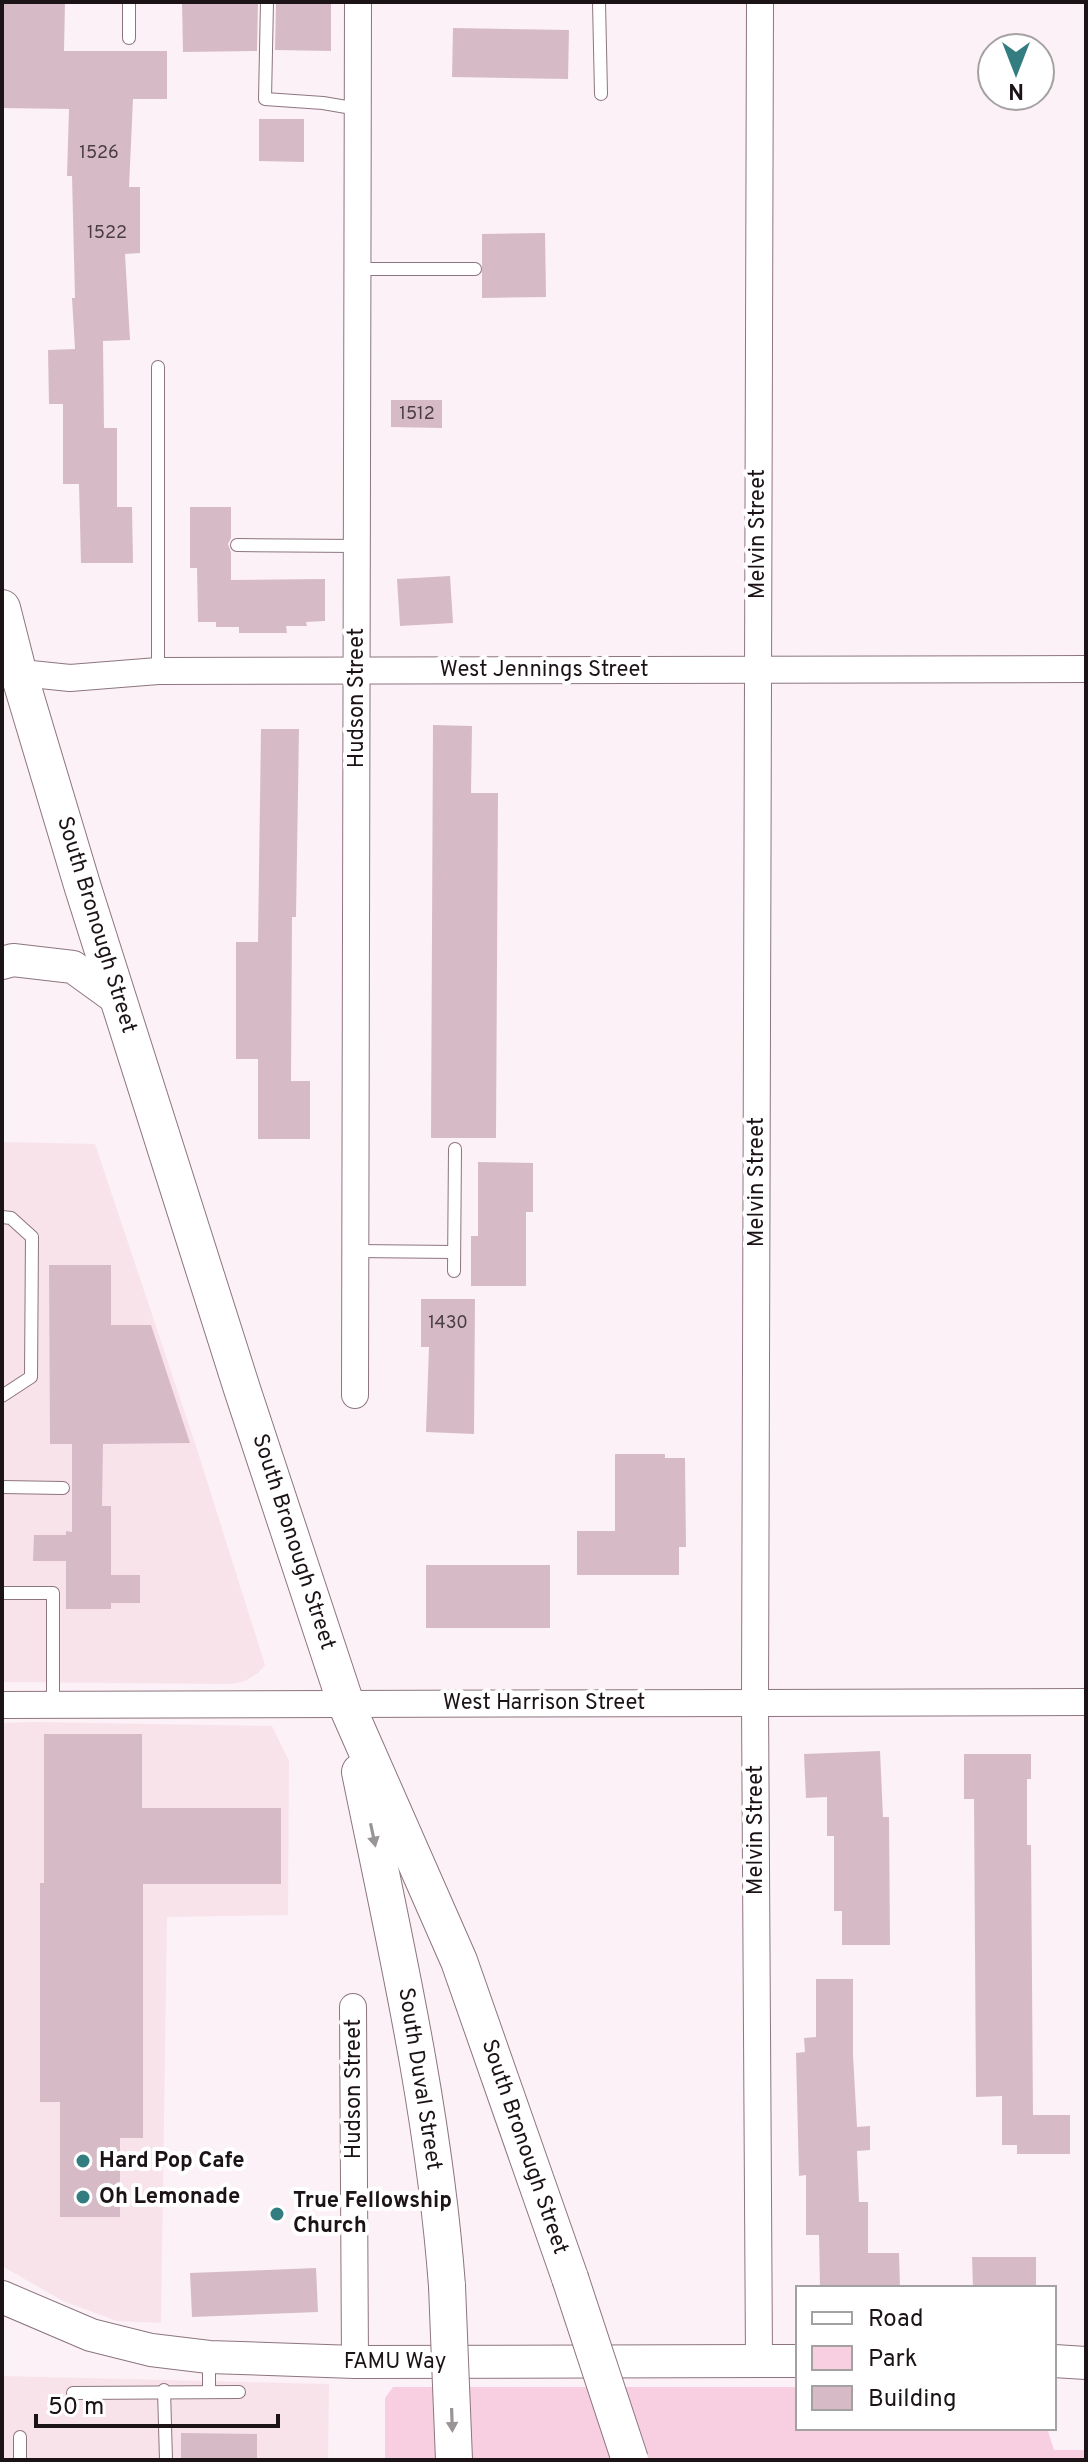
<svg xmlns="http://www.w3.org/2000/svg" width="1088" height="2462" viewBox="0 0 1088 2462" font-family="Overpass,sans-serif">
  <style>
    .built { fill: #f8e3eb }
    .green { fill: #f7cfe0 }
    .building { fill: #d6bbc6 }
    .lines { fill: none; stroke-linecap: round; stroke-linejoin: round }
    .service-casing { stroke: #8d757f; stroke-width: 14 }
    .minor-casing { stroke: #8d757f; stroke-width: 28 }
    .tertiary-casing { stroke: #8d757f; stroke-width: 34 }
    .secondary-casing { stroke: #8d757f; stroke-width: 38 }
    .service { stroke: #fff; stroke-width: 12 }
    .minor { stroke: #fff; stroke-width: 26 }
    .tertiary { stroke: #fff; stroke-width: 32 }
    .secondary { stroke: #fff; stroke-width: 36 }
    .secondary-bridge-casing { stroke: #8d757f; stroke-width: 38; stroke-linecap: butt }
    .secondary-bridge { stroke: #fff; stroke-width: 36 }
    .oneway { fill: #999597 }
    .poi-dot { fill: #337c80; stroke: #fff; stroke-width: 3 }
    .labels { text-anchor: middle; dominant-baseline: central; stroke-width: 8; stroke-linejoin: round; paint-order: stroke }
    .number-label { font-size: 18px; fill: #4a3d43 }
    .street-label { font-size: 22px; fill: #1c1317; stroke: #fff }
    .poi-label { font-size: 22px; font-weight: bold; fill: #1c1317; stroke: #fff; text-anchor: start }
  </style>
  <rect width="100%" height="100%" fill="#fcf1f6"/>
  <g class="built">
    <polygon points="2,1142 95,1144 195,1443 265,1665 258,1673 245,1681 232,1684 2,1682"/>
    <polygon points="33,1722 272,1726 289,1761 288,1915 167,1917 161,2323 117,2321 63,2301 2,2266 2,1723"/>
    <polygon points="2,2376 329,2384 328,2460 2,2460"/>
  </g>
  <polygon class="green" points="393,2387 798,2387 798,2428 1047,2428 1054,2450 1086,2450 1086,2460 385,2460 385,2398"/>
  <g class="building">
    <polygon points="2,2 65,2 64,51 167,51 167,99 133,99 129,187 140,187 140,253 125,254 130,340 103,341 104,428 117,428 117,507 132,507 133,563 81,563 79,484 63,484 63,404 49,404 48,350 75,349 72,298 75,298 72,176 67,176 69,109 2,108"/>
    <polygon points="258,2 257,51 183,52 182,3"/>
    <polygon points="276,3 331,3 331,51 275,50"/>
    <polygon points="453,28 569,30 568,79 452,77"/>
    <polygon points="259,119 304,119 304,162 259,161"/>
    <polygon points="545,233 546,297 482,298 482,234"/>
    <polygon points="391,400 442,400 442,428 391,427"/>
    <polygon points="190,507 231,507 231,538 228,544 231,552 231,580 325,579 325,621 306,622 307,626 286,626 287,633 239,633 239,627 216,627 216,622 198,622 197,568 190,568"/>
    <polygon points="450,576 453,623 400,626 397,579"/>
    <polygon points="433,725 472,726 471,793 498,793 496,1138 431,1138"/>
    <polygon points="261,729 299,729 296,917 292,917 291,1081 310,1081 310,1139 258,1139 258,1059 236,1059 236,942 258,942"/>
    <polygon points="478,1162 533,1163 533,1212 526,1212 526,1286 471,1286 471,1236 478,1236"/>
    <polygon points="49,1265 111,1265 111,1325 151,1325 190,1443 103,1444 102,1506 111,1506 111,1575 140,1575 140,1603 111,1603 111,1609 66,1609 66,1561 33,1561 34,1535 66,1535 66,1531 72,1532 72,1444 50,1444"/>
    <polygon points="421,1299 475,1299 474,1434 426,1432 429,1347 421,1347"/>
    <polygon points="615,1454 665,1454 665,1458 685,1458 686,1547 679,1547 679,1575 577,1575 577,1531 615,1531"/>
    <rect x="426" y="1565" width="124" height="63"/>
    <polygon points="44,1734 142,1734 142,1808 281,1808 281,1884 143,1884 143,2138 120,2138 120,2217 60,2217 60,2102 40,2102 40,1883 44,1883"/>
    <polygon points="880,1751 883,1817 889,1817 890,1945 842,1945 842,1911 834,1911 834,1836 827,1836 827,1797 806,1798 804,1754"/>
    <polygon points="964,1754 1031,1754 1031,1779 1027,1779 1027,1845 1031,1845 1033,2115 1070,2115 1070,2154 1017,2154 1017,2145 1002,2145 1002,2096 976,2097 974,1799 964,1799"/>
    <polygon points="816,1979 853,1979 853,2055 857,2127 870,2126 870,2150 857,2151 859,2202 868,2202 868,2253 899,2253 900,2288 820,2288 819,2235 806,2235 806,2175 799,2176 796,2053 805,2052 804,2038 816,2037"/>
    <polygon points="972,2257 1036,2257 1036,2288 973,2288"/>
    <polygon points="316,2268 318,2312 192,2317 190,2273"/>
    <polygon points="181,2433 257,2434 257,2460 181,2460"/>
  </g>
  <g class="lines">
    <g class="service-casing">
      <g id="service">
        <polyline points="129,2 129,38"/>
        <polyline points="267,2 265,99 323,103 358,109"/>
        <polyline points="599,2 601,94"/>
        <polyline points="358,269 475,269"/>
        <polyline points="237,545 357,546"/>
        <polyline points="158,671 158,367"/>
        <polyline points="2,1217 11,1218 32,1237 31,1377 2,1396"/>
        <polyline points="356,1251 454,1252"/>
        <polyline points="454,1271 455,1149"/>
        <polyline points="2,1487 63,1488"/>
        <polyline points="2,1593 53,1593 53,1705"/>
        <polyline points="209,2357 209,2391"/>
        <polyline points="164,2390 166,2460"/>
        <polyline points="73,2393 239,2392"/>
        <polyline points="20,2437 20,2460"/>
      </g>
    </g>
    <g class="minor-casing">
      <g id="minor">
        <polyline points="2,671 70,678 158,671 1086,669"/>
        <polyline points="355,1395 358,2"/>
        <polyline points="2,1705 1086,1702"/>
        <polyline points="353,2007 355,2362"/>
        <polyline points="759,2361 755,1703 760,2"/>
      </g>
    </g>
    <g class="tertiary-casing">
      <g id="tertiary">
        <polyline points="2,963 13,960 73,967 120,1001"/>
        <polyline points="2,2297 91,2335 151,2350 209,2357 355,2362 798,2361"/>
        <polyline points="1054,2361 1086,2363"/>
      </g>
    </g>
    <g class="secondary-casing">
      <g id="secondary">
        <polyline points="2,608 18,671 83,888 242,1389 346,1704 459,1961 570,2278"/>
        <path d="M360,1772c35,171 74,340 87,514"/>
      </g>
    </g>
    <use href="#service" class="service"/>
    <use href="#minor" class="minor"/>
    <use href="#tertiary" class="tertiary"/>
    <use href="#secondary" class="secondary"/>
    <g class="secondary-bridge-casing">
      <g id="secondary-bridge">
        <polyline points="570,2278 630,2460"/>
        <polyline points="447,2286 454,2460"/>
      </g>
    </g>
    <use href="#secondary-bridge" class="secondary-bridge"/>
  </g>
  <defs><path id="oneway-solid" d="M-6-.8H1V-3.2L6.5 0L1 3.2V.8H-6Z" transform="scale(2)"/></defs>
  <g class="oneway">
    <use href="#oneway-solid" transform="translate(373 1835) rotate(78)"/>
    <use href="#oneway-solid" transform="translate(452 2420) rotate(88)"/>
  </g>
  <g class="poi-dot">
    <circle cx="83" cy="2161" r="8"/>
    <circle cx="83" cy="2197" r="8"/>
    <circle cx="277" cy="2214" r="8"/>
  </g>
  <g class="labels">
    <g class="number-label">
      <text x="99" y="153">1526</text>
      <text x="107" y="233">1522</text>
      <text x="417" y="414">1512</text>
      <text x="448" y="1323">1430</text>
    </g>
    <g class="street-label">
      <text transform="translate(758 534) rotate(-90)">Melvin Street</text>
      <text x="544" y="670">West Jennings Street</text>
      <text transform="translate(357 698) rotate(-90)">Hudson Street</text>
      <text transform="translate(96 925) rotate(73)">South Bronough Street</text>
      <text transform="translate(757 1182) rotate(-90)">Melvin Street</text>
      <text transform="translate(293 1542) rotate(72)">South Bronough Street</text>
      <text x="544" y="1703">West Harrison Street</text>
      <text transform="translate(756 1830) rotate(-90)">Melvin Street</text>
      <text transform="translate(419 2079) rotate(81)">South Duval Street</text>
      <text transform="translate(354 2089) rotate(-90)">Hudson Street</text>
      <text transform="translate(524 2147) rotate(71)">South Bronough Street</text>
      <text x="395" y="2362">FAMU Way</text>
    </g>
    <g class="poi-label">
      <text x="99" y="2161">Hard Pop Cafe</text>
      <text x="99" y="2197">Oh Lemonade</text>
      <text x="293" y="2201">True Fellowship<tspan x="293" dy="25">Church</tspan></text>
    </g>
  </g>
  <rect width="1088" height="2462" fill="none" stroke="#1c1317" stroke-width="8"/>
  <rect x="796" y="2286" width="260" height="144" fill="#ffffff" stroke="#a4a1a2" stroke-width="2"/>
  <rect x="812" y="2312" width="40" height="12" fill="#ffffff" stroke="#a4a1a2" stroke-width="2"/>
  <text x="868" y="2326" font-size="24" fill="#1c1317">Road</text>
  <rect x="812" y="2346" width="40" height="24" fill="#f7cfe0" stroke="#a4a1a2" stroke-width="2"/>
  <text x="868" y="2366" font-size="24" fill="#1c1317">Park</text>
  <rect x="812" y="2386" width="40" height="24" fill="#d6bbc6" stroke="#a4a1a2" stroke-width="2"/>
  <text x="868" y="2406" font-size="24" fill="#1c1317">Building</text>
  <g transform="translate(1016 72) rotate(180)"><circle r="38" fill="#ffffff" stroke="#a4a1a2" stroke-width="2"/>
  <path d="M0-6L14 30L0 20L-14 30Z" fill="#337c80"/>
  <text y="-12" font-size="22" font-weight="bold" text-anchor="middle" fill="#1c1317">N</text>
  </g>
  <path d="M36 2414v12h242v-12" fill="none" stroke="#1c1317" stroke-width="4"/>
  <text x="48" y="2414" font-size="24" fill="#1c1317" stroke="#ffffff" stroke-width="6" paint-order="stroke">50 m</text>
</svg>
